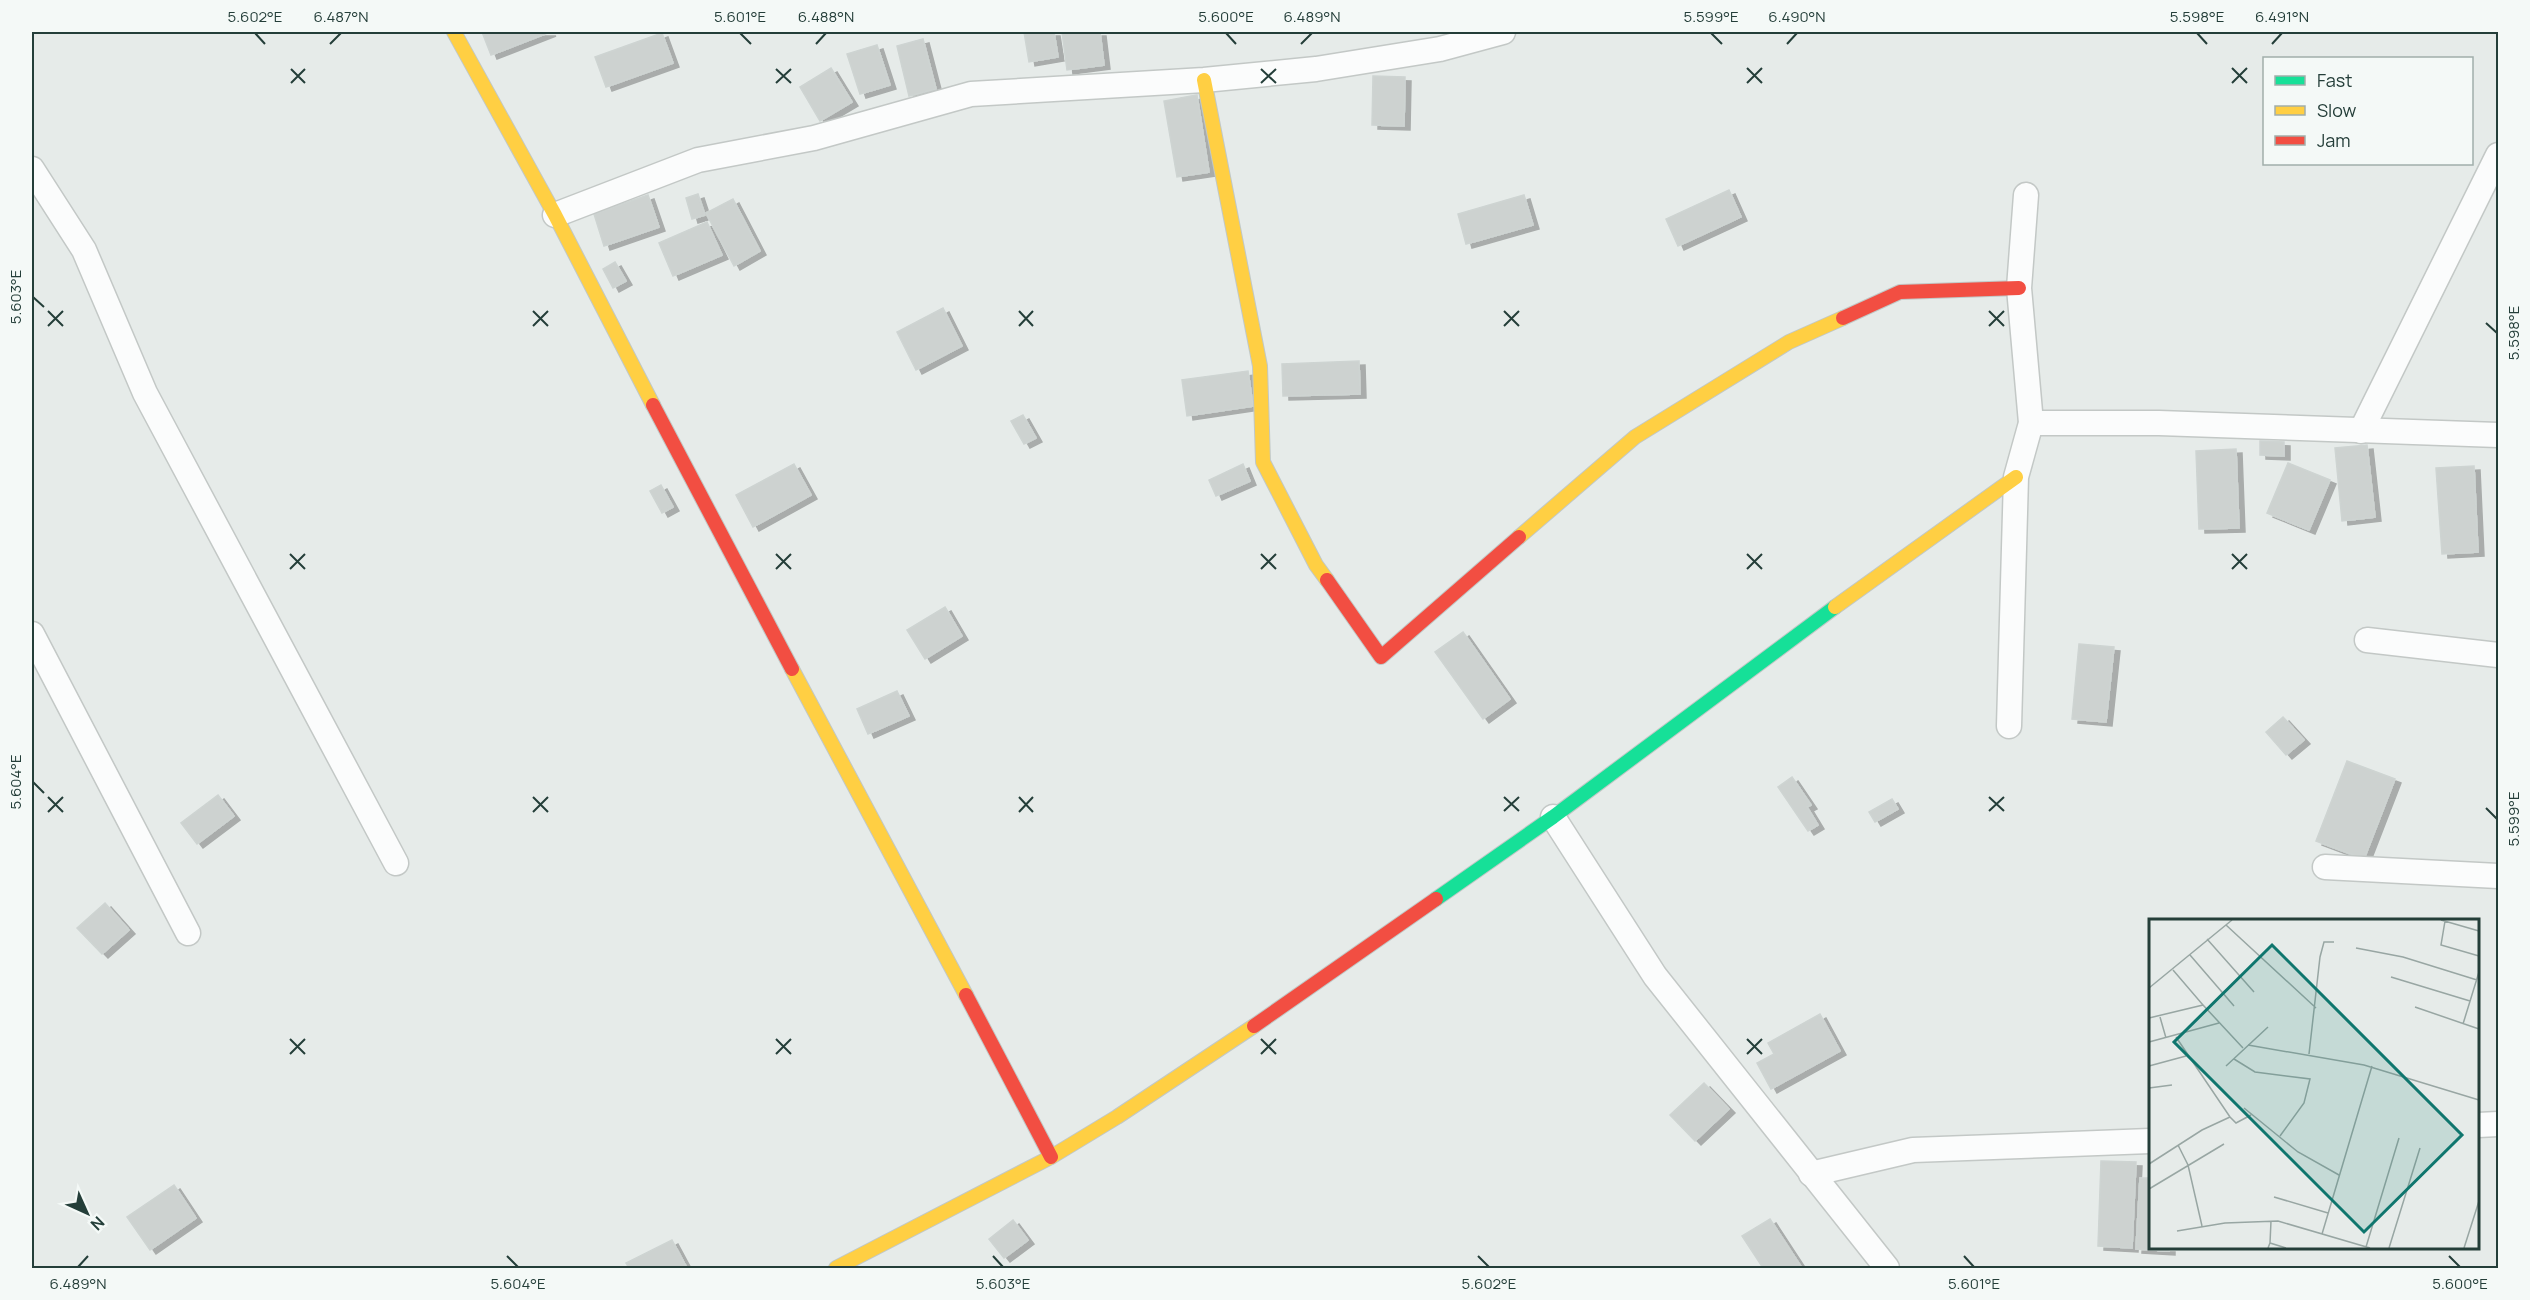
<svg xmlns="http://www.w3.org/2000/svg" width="2530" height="1300" viewBox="0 0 2530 1300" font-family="Manrope,sans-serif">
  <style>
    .building { fill: #cdd2d0; stroke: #ced4d2; stroke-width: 1.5; filter: url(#shadow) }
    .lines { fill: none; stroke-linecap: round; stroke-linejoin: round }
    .street-casing { stroke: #c3c8c6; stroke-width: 27 }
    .fast-casing { stroke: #c1c8c6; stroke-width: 16 }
    .slow-casing { stroke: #c1c8c6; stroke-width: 16 }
    .jam-casing { stroke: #c1c8c6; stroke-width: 16 }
    .street { stroke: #fbfcfc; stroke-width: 24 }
    .fast { stroke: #16e098; stroke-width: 14 }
    .slow { stroke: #ffcf43; stroke-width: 14 }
    .jam { stroke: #f24e42; stroke-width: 14 }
    .ticks { fill: none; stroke: #243e39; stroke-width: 2 }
    .inset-road { fill: none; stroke: #98a6a3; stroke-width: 1.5 }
    .view { fill: #0f766e; fill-opacity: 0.15; stroke: #0f766e; stroke-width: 3 }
    .inset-edge { fill: none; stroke: #243e39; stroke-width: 3 }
    .neatline { fill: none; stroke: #243e39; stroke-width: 2 }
    .ticks-label { font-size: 15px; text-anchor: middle; fill: #243e39 }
  </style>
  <defs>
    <filter id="shadow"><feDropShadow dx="6" dy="4" stdDeviation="0" flood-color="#0004"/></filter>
  </defs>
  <rect width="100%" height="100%" fill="#e6ebe9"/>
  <g class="building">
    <polygon points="482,32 550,32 491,55"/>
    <polygon points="1024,32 1054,32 1058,57 1029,62"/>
    <polygon points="1062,32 1100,32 1104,65 1067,70"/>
    <polygon points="662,33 673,63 606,87 595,57"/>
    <polygon points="923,39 936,89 909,96 897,46"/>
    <polygon points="877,45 890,85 860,94 847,54"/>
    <polygon points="831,68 852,102 820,121 800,87"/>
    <polygon points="1373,76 1405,77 1404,126 1372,125"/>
    <polygon points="1197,95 1209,172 1177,177 1164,101"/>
    <polygon points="1729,190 1741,217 1678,246 1666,219"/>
    <polygon points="698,194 705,215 692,219 686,198"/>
    <polygon points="648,195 659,227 604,246 594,214"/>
    <polygon points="1524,195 1533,225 1466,244 1458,214"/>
    <polygon points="733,199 760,251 734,266 706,213"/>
    <polygon points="707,222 722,255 673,276 659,243"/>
    <polygon points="615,262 626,281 613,288 603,269"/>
    <polygon points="943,308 962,346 916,370 897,332"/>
    <polygon points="1359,361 1360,394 1283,396 1282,364"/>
    <polygon points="1248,371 1253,406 1187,416 1182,380"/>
    <polygon points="1023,415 1036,438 1024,444 1011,421"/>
    <polygon points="2260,441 2284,442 2284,456 2260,455"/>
    <polygon points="2367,445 2375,517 2342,521 2335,448"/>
    <polygon points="2236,449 2239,528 2199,529 2196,451"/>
    <polygon points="2288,463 2330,480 2309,530 2267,513"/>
    <polygon points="794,464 811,495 753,527 736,495"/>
    <polygon points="1243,464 1250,481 1216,496 1209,480"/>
    <polygon points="2474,466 2478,552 2442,554 2436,468"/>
    <polygon points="661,485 673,507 662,513 650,491"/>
    <polygon points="945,607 962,636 925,659 907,630"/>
    <polygon points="1463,632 1510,699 1483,719 1435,652"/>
    <polygon points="2079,644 2114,647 2106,722 2072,719"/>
    <polygon points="897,691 909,716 868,734 857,709"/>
    <polygon points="2283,717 2304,740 2286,755 2266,732"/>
    <polygon points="2347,761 2395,779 2364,859 2316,841"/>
    <polygon points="1792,777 1811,805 1807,807 1818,825 1808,831 1778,787"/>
    <polygon points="218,795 234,816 197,844 181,823"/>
    <polygon points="1892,799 1898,809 1875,822 1869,812"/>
    <polygon points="105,903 129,930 102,954 77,928"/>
    <polygon points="1820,1014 1840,1051 1771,1089 1757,1063 1774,1054 1768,1043"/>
    <polygon points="1704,1083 1729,1109 1695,1141 1670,1115"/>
    <polygon points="2101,1161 2136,1162 2132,1248 2098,1246"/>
    <polygon points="2140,1178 2150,1178 2150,1248 2169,1248 2169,1251 2136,1249"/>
    <polygon points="174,1185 196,1218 150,1250 127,1217"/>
    <polygon points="1770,1219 1802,1268 1763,1268 1742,1236"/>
    <polygon points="1013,1220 1028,1240 1004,1258 989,1239"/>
    <polygon points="672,1240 687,1268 629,1268 626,1263"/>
  </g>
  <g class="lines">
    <g class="street-casing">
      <g id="street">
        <polyline points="32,169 84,250 145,393 396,863"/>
        <polyline points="555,215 698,160 814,138 971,94 1204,80 1316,69 1440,49 1503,32"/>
        <polyline points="2031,423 2159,423 2498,435"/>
        <polyline points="2361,431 2498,155"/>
        <polyline points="32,634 188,933"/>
        <polyline points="2367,640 2498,655"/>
        <polyline points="2009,726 2016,477 2031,423 2019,288 2026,195"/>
        <polyline points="1553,817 1655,976 1887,1268"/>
        <polyline points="2325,867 2498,876"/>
        <polyline points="2478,1125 2498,1124"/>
        <polyline points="1811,1174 1913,1150 2150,1141"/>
      </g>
    </g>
    <g class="fast-casing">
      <polyline id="fast" points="1436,899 1553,817 1835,607"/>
    </g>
    <g class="slow-casing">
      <g id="slow">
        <polyline points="454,32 555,215 653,405"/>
        <polyline points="1204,80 1260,366 1263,462 1316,565 1327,580"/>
        <polyline points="1519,537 1635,437 1789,342 1843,318"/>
        <polyline points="1835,607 2016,477"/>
        <polyline points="792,669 966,995"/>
        <polyline points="836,1268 1051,1157 1117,1117 1254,1026"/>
      </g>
    </g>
    <g class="jam-casing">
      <g id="jam">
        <polyline points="1843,318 1900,292 2019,288"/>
        <polyline points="653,405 792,669"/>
        <polyline points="1327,580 1381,657 1519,537"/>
        <polyline points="966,995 1051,1157"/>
        <polyline points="1254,1026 1436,899"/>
      </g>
    </g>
    <use href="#street" class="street"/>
    <use href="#fast" class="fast"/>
    <use href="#slow" class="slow"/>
    <use href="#jam" class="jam"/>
  </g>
  <path class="ticks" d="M255,33l10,11M740,33l11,11M1226,33l10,11M1711,33l11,11M2197,33l10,11M330,44l11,-11M816,44l10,-11M1301,44l11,-11M1787,44l10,-11M2272,44l10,-11M1747,68l15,15M2232,68l15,15M291,69l14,14M776,69l15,14M1261,69l15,14M291,83l14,-14M776,83l15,-14M1261,83l15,-14M1747,83l15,-15M2232,83l15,-15M33,297l11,10M48,311l15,15M533,311l15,15M1019,311l14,15M1504,311l15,15M1989,311l15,15M2486,323l11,10M48,326l15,-15M533,326l15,-15M1019,326l14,-15M1504,326l15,-15M1989,326l15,-15M290,554l15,15M776,554l15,15M1261,554l15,15M1747,554l15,15M2232,554l15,15M290,569l15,-15M776,569l15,-15M1261,569l15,-15M1747,569l15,-15M2232,569l15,-15M33,782l11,11M48,797l15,15M533,797l15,15M1019,797l14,15M1504,797l15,14M1989,797l15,14M2486,808l11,11M1504,811l15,-14M1989,811l15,-14M48,812l15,-15M533,812l15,-15M1019,812l14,-15M290,1039l15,15M776,1039l15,15M1261,1039l15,15M1747,1039l15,15M290,1054l15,-15M776,1054l15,-15M1261,1054l15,-15M1747,1054l15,-15M507,1256l11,11M993,1256l10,11M1478,1256l11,11M1964,1256l10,11M2449,1256l11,11M78,1267l10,-11"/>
  <g transform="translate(2149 919)">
    <rect width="330" height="330" fill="#e6ebe9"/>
    <path class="inset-road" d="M292,1l38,11M296,2l-4,24 38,11M77,6l90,83M58,20l47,53M207,29l47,9 74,23M41,36l44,51M242,58l79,24M0,69l83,-68M54,86l40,43M266,88l64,22M11,98l6,21M0,99l54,-13 -30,-35M314,105l16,-52M27,118l54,80 6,6 15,-8M0,123l70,-19M99,126l116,20 115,35M160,135l11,-97 4,-15h10M85,140l21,13 55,7 -6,24 -24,33M0,147l37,-10M77,147l42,-39M0,169l23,-3M95,189l54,44 41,23M29,226l10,20 14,61M0,245l53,-34 28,-13M0,270l75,-45M125,278l54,16M28,312l48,-8 53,-2 92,27M173,315l50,-168M121,324l1,-22M217,328l33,-109M119,329l2,-5 16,5M240,329l31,-100M315,329l15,-47"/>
    <path class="view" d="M123,26l190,190 -98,97 -190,-190z"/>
    <rect width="330" height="330" class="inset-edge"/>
  </g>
  <rect width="2530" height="1300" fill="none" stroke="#f4f9f7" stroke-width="66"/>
  <rect x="2263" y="57" width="210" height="108" fill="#f4f9f7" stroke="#a1aeab" stroke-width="1.5"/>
  <rect x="2275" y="76" width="30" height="9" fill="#16e098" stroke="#a1aeab" stroke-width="1.5"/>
  <text x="2317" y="87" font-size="18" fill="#243e39">Fast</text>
  <rect x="2275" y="106" width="30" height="9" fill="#ffcf43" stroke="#a1aeab" stroke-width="1.5"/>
  <text x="2317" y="117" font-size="18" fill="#243e39">Slow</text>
  <rect x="2275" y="136" width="30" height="9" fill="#f24e42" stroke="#a1aeab" stroke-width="1.5"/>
  <text x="2317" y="147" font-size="18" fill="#243e39">Jam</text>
  <g transform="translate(87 1213) rotate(135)" stroke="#f4f9f7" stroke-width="4.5" paint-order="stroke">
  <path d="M0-4.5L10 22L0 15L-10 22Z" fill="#243e39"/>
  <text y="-9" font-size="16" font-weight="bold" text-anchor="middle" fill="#243e39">N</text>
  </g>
  <rect x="33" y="33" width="2464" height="1234" class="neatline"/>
  <g class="ticks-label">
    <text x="255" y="22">5.602°E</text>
    <text x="341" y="22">6.487°N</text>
    <text x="740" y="22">5.601°E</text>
    <text x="826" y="22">6.488°N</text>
    <text x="1226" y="22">5.600°E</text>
    <text x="1312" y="22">6.489°N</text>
    <text x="1711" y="22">5.599°E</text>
    <text x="1797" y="22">6.490°N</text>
    <text x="2197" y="22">5.598°E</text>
    <text x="2282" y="22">6.491°N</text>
    <text transform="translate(16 297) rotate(-90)" y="5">5.603°E</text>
    <text transform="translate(2514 333) rotate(-90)" y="5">5.598°E</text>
    <text transform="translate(16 782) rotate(-90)" y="5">5.604°E</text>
    <text transform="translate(2514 819) rotate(-90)" y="5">5.599°E</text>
    <text x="78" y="1289">6.489°N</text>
    <text x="518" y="1289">5.604°E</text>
    <text x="1003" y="1289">5.603°E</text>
    <text x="1489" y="1289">5.602°E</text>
    <text x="1974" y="1289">5.601°E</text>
    <text x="2460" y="1289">5.600°E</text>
  </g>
</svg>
